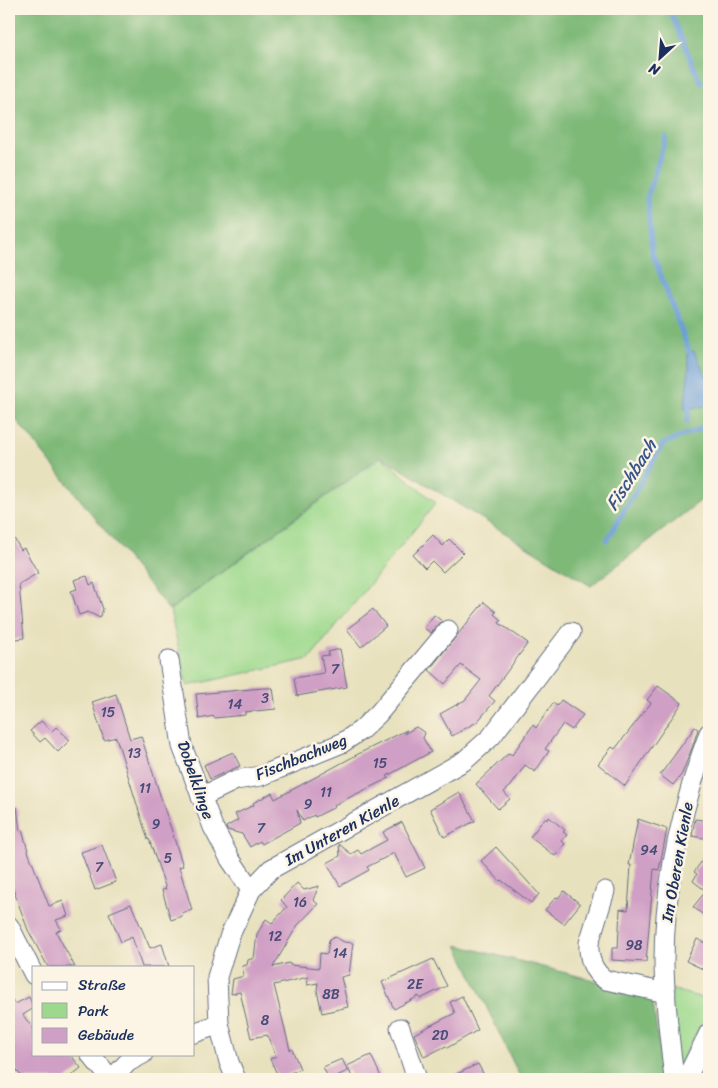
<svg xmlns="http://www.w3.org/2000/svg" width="718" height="1088" viewBox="0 0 718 1088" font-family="Sriracha,sans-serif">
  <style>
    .green { fill: #9dd98d; stroke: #5c8476 }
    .forest { fill: #7eb978; stroke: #4c746b }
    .water { fill: #6d9fd8; stroke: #44679b }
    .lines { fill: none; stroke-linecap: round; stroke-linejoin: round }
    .stream { stroke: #6d9fd8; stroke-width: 5 }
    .building { fill: #d09fc5 }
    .minor-casing { stroke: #636d80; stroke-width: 21 }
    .minor { stroke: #fff; stroke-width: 19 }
    .labels { text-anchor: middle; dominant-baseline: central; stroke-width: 5; stroke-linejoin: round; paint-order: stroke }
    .number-label { font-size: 14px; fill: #484b78 }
    .street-label { font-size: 16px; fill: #1b2f5e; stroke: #fcf5e5 }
    .water-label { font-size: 18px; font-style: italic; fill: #385689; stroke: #fcf5e5 }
  </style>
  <rect width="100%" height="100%" fill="#fcf5e5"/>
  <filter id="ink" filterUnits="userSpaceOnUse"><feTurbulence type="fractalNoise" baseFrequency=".02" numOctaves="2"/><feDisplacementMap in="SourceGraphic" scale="10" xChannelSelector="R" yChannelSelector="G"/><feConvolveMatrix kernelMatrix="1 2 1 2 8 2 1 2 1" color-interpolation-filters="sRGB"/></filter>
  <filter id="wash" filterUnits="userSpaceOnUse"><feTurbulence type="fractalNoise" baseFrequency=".0096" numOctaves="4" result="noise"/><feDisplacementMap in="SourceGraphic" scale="20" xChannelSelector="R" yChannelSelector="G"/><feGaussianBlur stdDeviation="1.12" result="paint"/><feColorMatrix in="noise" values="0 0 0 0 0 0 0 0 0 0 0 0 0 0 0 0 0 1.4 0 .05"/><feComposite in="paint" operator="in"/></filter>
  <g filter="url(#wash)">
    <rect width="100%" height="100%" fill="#e8e1be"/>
    <g class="green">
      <polygon points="381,457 436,503 309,659 187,686 170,610"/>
      <polygon points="664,987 709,1000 709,1010 675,1073"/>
    </g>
    <g class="forest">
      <polygon points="9,9 709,9 709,494 591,586 380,456 169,610 9,411"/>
      <polygon points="457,945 652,995 663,1079 521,1079"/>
    </g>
    <polygon class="water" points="694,351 709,381 709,402 705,406 684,409 689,368 687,353"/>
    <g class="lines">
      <g class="stream">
        <polyline points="669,9 701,83"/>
        <polyline points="666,137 647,198 652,252 692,359"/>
        <polyline points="687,422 690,402"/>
        <polyline points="607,540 663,444 709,425"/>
      </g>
    </g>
    <g id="blocks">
      <g class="building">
        <polygon points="9,530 21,550 24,548 38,573 19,584 24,638 9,640"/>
        <polygon points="433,535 443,546 449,539 463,553 443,572 432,561 425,568 413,555"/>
        <polygon points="87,576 90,585 94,583 103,609 100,618 88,612 79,615 71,591 77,589 74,580"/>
        <polygon points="484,602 496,612 494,614 501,620 499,623 528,643 489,696 495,701 477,722 452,736 440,714 465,700 481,680 461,665 445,684 429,670"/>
        <polygon points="373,609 386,626 361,647 347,629"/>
        <polygon points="434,615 442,621 431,633 424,628"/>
        <polygon points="340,649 347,687 297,696 294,678 324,673 321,656 329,655 328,652"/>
        <polygon points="658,686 682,703 625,786 598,764 612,747 615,749 651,703 647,700"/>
        <polygon points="263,688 273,688 276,709 245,712 245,715 214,718 214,716 199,719 196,694"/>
        <polygon points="116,694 130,739 141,736 183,866 179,867 192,910 182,913 183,916 171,920 162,890 166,889 149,839 148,840 116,737 104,740 92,702"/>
        <polygon points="561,700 583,715 572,730 563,724 545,749 549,751 535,772 525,765 511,786 504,792 510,799 498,809 476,784 509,753 512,755 533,725 536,728 553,703 557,706"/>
        <polygon points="41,721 52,731 56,727 70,740 58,752 45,738 40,742 30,731"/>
        <polygon points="416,727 425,733 423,738 431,752 387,776 389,778 334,805 335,807 315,817 314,815 303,821 297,810 300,823 262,844 260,841 250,847 242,834 227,830 226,827 238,820 235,814 254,805 253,803 272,793 275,799 362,752 407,730 404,734"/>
        <polygon points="695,727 698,729 693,745 682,774 673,785 660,775"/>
        <polygon points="233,752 240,766 210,779 204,765"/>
        <polygon points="459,792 475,821 444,837 430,809"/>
        <polygon points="17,807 20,831 22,830 29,854 49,906 63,901 68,916 56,920 61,929 56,932 75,967 48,967 28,930 9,878 9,808"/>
        <polygon points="549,817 565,830 563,832 567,835 562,841 565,844 555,856 530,837 545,818 547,820"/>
        <polygon points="638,819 667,829 659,870 654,869 646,962 612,960 612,948 618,948 620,909 628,910 631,865 629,865"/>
        <polygon points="695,819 709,821 709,839 692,836"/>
        <polygon points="402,822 425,868 406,877 394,853 367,867 369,870 340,886 327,863 340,856 339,844 351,854 358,850 361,854 387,840 383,832"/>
        <polygon points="102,845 116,882 95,890 81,852"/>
        <polygon points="496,847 539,894 531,903 501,880 500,881 481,861"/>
        <polygon points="709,851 709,919 693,907 706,891 693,881 697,874 694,872"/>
        <polygon points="297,883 304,890 319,886 313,900 318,904 297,926 273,967 289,963 290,965 319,968 320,953 327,954 329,940 333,937 337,938 344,942 353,943 349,975 341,977 348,1007 322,1013 317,990 318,983 307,985 308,977 274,985 290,1050 292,1049 300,1069 279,1078 270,1059 276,1056 267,1035 251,1038 240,992 231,994 233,979 244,976 242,966 247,965 248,960 254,958 257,934 266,919 272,923 287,907 281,900"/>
        <polygon points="564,891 580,904 564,924 545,910 556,897 558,898"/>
        <polygon points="131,904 150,948 162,944 169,967 142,967 132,937 121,942 109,913"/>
        <polygon points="697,939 709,945 709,972 686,961"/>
        <polygon points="433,959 447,986 420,999 419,996 394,1009 382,982"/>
        <polygon points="9,995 15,1004 29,997 34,1008 23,1015 34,1030 34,1054 70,1054 81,1068 67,1079 23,1079 9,1059"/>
        <polygon points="462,996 478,1030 447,1048 446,1046 424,1057 414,1034 455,1013 450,1002"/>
        <polygon points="371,1055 382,1079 353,1079 347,1066"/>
        <polygon points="342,1059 348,1071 329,1079 323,1067"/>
        <polygon points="478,1064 486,1079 446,1079"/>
      </g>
    </g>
  </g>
  <g filter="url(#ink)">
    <use href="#blocks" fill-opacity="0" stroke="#636d80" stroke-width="1"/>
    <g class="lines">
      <g class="minor-casing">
        <g id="minor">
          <polyline points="169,660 182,746 213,827 230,859 251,890"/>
          <polyline points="201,797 236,780 261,776 342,743 361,730 378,714 448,630"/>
          <path d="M605,891l-16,52c-1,14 4,30 17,37l60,13"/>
          <polyline points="9,926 34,975"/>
          <polyline points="400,1028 417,1079"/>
          <polyline points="194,1033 219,1024"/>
          <polyline points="90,1054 111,1079"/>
          <polyline points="112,1079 128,1062 143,1054"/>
          <polyline points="236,1079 229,1062 219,1024 217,977 230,935 251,890 271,869 464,761 491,737 571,632"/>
          <path d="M674,1079c-4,-39 -10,-79 -10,-118 0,-78 18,-155 45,-228"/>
          <polyline points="686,1079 709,1033"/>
        </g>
      </g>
      <use href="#minor" class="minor"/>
    </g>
  </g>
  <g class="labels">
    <g class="number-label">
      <text x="335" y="669">7</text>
      <text x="265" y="698">3</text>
      <text x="235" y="704">14</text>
      <text x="108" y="712">15</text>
      <text x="134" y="753">13</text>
      <text x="380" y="763">15</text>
      <text x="145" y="788">11</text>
      <text x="326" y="792">11</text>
      <text x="308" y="804">9</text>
      <text x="156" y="824">9</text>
      <text x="261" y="828">7</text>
      <text x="649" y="850">94</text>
      <text x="168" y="858">5</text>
      <text x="99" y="867">7</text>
      <text x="300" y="902">16</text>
      <text x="275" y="936">12</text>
      <text x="634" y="945">98</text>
      <text x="340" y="953">14</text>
      <text x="415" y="984">2E</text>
      <text x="331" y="994">8B</text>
      <text x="265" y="1020">8</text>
      <text x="440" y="1035">2D</text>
    </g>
    <g class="street-label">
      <text transform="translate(301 757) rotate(-22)">Fischbachweg</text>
      <text transform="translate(196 780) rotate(71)">Dobelklinge</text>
      <text transform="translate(342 830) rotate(-29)">Im Unteren Kienle</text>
      <text transform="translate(677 862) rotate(-80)">Im Oberen Kienle</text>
    </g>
    <g class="water-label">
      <text transform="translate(631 475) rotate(-58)">Fischbach</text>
    </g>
  </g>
  <rect width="718" height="1088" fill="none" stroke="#fcf5e5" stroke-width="30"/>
  <rect x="32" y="966" width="162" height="90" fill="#fcf5e5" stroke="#a2a6af"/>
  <rect x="42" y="982" width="25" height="8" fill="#ffffff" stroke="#a2a6af"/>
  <text x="78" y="990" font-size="15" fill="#1b2f5e">Straße</text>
  <rect x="42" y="1003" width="25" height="15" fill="#9dd98d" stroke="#a2a6af"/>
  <text x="78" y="1016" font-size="15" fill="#1b2f5e">Park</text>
  <rect x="42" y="1028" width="25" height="15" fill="#d09fc5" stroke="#a2a6af"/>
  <text x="78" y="1040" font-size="15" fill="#1b2f5e">Gebäude</text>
  <g transform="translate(660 58) rotate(206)" stroke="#fcf5e5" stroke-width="4" paint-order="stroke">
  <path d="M0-4L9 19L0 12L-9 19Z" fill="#1b2f5e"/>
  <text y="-8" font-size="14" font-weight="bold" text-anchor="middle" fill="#1b2f5e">N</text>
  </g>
</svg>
